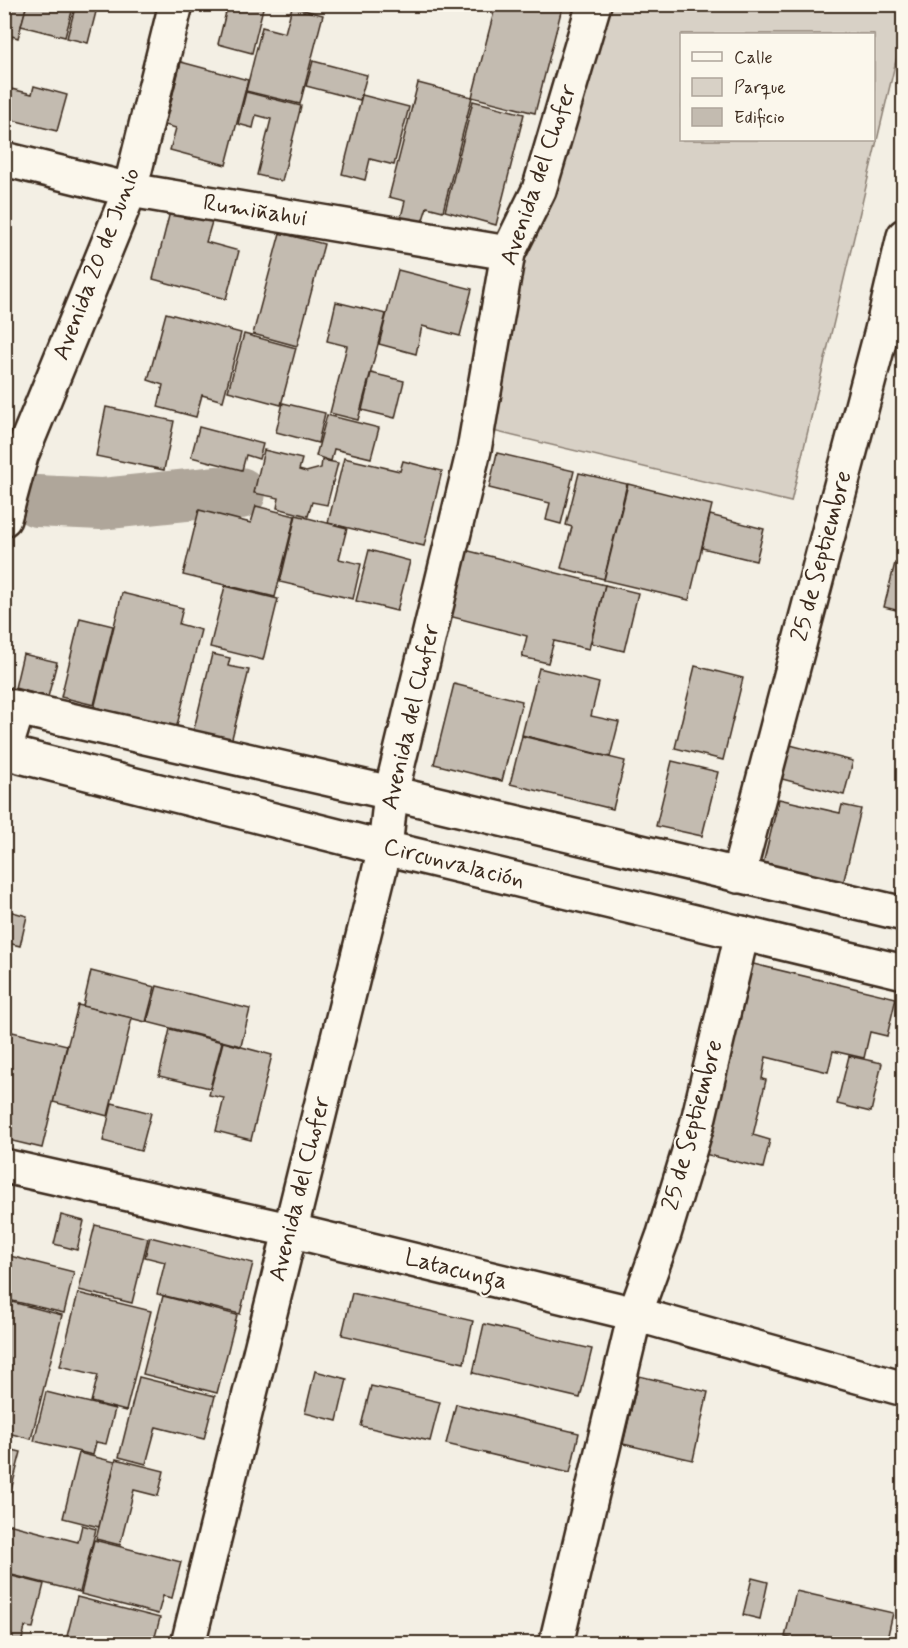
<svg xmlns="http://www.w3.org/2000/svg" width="908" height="1648" viewBox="0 0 908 1648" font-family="Mynerve,sans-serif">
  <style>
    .green { fill: #d8d1c6; stroke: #8a7e72; stroke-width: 1.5; fill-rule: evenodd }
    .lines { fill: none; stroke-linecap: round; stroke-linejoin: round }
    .river { stroke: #afa69a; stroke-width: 52 }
    .building { fill: #c3bbb0; stroke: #3b2a1e; stroke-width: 1.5 }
    .minor-casing { stroke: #3b2a1e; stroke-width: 38 }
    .major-casing { stroke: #3b2a1e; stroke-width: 38 }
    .minor { stroke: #fbf7ec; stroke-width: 33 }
    .major { stroke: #fbf7ec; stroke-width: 33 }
    .labels { text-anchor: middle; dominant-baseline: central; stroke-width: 4.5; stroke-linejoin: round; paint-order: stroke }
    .street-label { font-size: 24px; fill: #3b2a1e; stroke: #fbf7ec }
  </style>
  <rect width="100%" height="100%" fill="#f3efe4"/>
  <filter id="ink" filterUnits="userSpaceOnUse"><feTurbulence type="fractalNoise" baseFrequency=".0167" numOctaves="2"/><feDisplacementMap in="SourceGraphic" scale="12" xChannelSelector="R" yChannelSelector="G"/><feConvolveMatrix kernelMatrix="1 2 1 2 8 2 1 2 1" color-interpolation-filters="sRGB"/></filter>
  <g filter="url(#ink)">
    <path class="green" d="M608,5h295v26l-112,471 -315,-75 42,-194zM682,34h192v106h-192z"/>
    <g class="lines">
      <polyline class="river" points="37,501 101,504 216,492 240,493"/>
    </g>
    <g class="building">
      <polygon points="4,4 27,4 18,38 12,36 4,68"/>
      <polygon points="27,4 74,4 65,37 21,26"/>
      <polygon points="76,4 98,4 88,43 67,38"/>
      <polygon points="228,4 264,4 252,53 218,44"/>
      <polygon points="496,4 563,4 535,113 472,97"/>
      <polygon points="292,7 323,15 300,104 246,91 262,27 285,33"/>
      <polygon points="313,61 367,75 360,100 306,86"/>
      <polygon points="181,62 248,80 226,165 170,150 176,128 165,125"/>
      <polygon points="418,83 472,97 443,211 427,207 421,226 400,221 405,201 389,197"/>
      <polygon points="34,86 67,95 57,131 4,118 4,100 7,88 32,94"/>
      <polygon points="246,92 301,106 282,181 257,175 271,119 256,115 253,128 238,124"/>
      <polygon points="362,95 409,107 394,165 370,159 365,180 342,174"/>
      <polygon points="473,101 524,114 496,225 445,211"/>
      <polygon points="172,204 214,215 206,242 239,251 226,299 153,279"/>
      <polygon points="280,233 324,244 297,346 253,334"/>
      <polygon points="398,270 472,289 460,336 422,326 416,354 379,344"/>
      <polygon points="336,302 386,314 358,420 330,413 347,346 327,341"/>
      <polygon points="166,313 241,333 223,401 202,395 196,417 158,407 163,385 148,380"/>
      <polygon points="244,334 296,348 281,405 228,391"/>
      <polygon points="371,373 404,381 395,418 362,410"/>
      <polygon points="283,403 325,413 318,443 276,432"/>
      <polygon points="106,407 174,421 164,470 96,456"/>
      <polygon points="327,415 379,428 371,458 334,449 331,461 316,456"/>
      <polygon points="199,427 263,444 259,459 246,455 242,470 191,457"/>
      <polygon points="264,450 302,459 299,470 306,472 321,468 322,460 338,463 327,505 312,502 308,516 277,508 279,498 254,493"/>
      <polygon points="497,453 574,471 561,524 546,520 550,503 489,488"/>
      <polygon points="344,458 400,471 403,461 442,471 424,546 328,523"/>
      <polygon points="579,473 627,484 604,579 561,568 572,527 566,525"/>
      <polygon points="628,484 712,505 689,600 604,580"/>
      <polygon points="256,506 295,516 275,597 183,575 199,510 251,523"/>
      <polygon points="296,515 347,528 339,559 361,564 353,599 280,582"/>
      <polygon points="710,515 764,529 756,561 702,548"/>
      <polygon points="369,550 410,561 397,611 356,601"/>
      <polygon points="465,550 605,585 589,649 554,641 548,663 522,657 527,636 449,616"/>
      <polygon points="895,563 904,565 904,612 884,607"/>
      <polygon points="605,585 638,593 624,651 591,643"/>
      <polygon points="225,586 278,599 263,660 210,647"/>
      <polygon points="122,593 183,608 179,624 201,630 176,729 94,709"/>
      <polygon points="80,618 113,626 94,705 61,697"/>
      <polygon points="23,654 57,662 48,697 15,688"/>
      <polygon points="212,654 230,658 228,666 249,670 231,742 193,733"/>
      <polygon points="695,666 743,678 723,760 675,748"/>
      <polygon points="539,668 599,683 591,716 619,722 610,757 522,735"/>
      <polygon points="454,684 522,701 502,781 434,764"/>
      <polygon points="522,736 625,761 613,809 510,784"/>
      <polygon points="790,745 853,761 844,795 782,779"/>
      <polygon points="672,761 718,772 702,836 656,826"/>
      <polygon points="779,799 840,813 842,805 861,809 843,884 763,864"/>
      <polygon points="9,911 27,916 20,946 4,942 4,931"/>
      <polygon points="745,962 896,998 887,1036 870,1032 864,1058 833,1051 828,1072 766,1057 762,1079 766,1080 753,1135 770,1140 763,1168 700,1153"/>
      <polygon points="91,971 155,987 146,1022 83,1006"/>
      <polygon points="157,986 250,1009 241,1046 147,1022"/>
      <polygon points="78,1005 132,1018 108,1116 53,1102"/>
      <polygon points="170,1029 222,1042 210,1088 159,1076"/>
      <polygon points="4,1030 67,1045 42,1148 4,1139"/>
      <polygon points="223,1042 272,1055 251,1140 216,1131 224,1098 209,1095"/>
      <polygon points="849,1056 882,1063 871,1112 837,1104"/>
      <polygon points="112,1103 151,1113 141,1151 103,1141"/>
      <polygon points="61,1215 84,1221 77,1250 54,1244"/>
      <polygon points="95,1225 148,1238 132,1303 79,1290"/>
      <polygon points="150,1237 253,1263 240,1314 157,1294 165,1262 145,1257"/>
      <polygon points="6,1255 74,1272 64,1313 4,1299"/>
      <polygon points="78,1293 151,1311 126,1411 91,1402 98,1375 60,1366"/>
      <polygon points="352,1293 473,1321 464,1363 342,1335"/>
      <polygon points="163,1296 237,1315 217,1393 143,1374"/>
      <polygon points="4,1300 62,1315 31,1439 4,1432"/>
      <polygon points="484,1324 592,1349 580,1398 473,1373"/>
      <polygon points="315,1371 347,1379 337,1421 305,1413"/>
      <polygon points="639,1376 708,1392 693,1460 623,1444"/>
      <polygon points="139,1377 215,1396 204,1439 156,1427 146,1464 119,1457"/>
      <polygon points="371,1386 440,1402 430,1441 361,1426"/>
      <polygon points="46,1392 115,1409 106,1444 96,1442 93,1455 34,1441"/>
      <polygon points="456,1404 579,1433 570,1473 446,1444"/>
      <polygon points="4,1448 21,1452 4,1517"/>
      <polygon points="79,1453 115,1462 99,1527 63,1518"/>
      <polygon points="116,1459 164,1471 158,1496 134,1490 120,1545 96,1539"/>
      <polygon points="4,1523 78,1542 82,1525 96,1529 80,1592 4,1573"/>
      <polygon points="94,1540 181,1562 172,1598 163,1596 158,1614 81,1594"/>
      <polygon points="4,1574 44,1584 33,1628 25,1627 21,1644 4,1644"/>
      <polygon points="752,1578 768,1582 760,1619 743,1615"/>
      <polygon points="796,1591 893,1613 886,1644 814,1644 785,1637"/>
      <polygon points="77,1597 160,1618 153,1644 65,1644"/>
    </g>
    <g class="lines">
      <g class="minor-casing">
        <g id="minor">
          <polyline points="4,159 130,190 508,253"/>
          <polyline points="4,519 21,456 130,190 176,4"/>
          <polyline points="4,753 18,708"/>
          <polyline points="738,876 882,330 904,236"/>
          <polyline points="4,1166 289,1230 635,1314 904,1389"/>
          <polyline points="188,1644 385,848 391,793 474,450 508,253 539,190 594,4"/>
          <polyline points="556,1644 635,1314 664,1234 697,1125 742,933"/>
        </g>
      </g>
      <g class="major-casing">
        <g id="major">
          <polyline points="4,705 391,793 904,914"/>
          <polyline points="4,752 385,848 904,972"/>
        </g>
      </g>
      <use href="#minor" class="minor"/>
      <use href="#major" class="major"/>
    </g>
  </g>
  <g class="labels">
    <g class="street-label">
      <text transform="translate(539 175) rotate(-71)">Avenida del Chofer</text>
      <text transform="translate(255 211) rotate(9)">Rumiñahui</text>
      <text transform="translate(97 264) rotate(-69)">Avenida 20 de Junio</text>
      <text transform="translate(822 556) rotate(-75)">25 de Septiembre</text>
      <text transform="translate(411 717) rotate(-77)">Avenida del Chofer</text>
      <text transform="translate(454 864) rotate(14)">Circunvalación</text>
      <text transform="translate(693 1125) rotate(-75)">25 de Septiembre</text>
      <text transform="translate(300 1189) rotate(-76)">Avenida del Chofer</text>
      <text transform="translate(456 1270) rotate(14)">Latacunga</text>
    </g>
  </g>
  <rect width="908" height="1648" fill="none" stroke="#fbf7ec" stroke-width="24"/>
  <rect x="12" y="12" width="884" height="1624" fill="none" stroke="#3b2a1e" stroke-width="2" filter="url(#ink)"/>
  <rect x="680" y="33" width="195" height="108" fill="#fbf7ec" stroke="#aea59a" stroke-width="1.5"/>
  <rect x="692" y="52" width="30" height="9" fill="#fbf7ec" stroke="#aea59a" stroke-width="1.5"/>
  <text x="734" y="63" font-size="18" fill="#3b2a1e">Calle</text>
  <rect x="692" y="78" width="30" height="18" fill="#d8d1c6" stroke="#aea59a" stroke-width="1.5"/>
  <text x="734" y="93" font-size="18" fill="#3b2a1e">Parque</text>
  <rect x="692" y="108" width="30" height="18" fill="#c3bbb0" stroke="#aea59a" stroke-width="1.5"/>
  <text x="734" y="123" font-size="18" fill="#3b2a1e">Edificio</text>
</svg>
